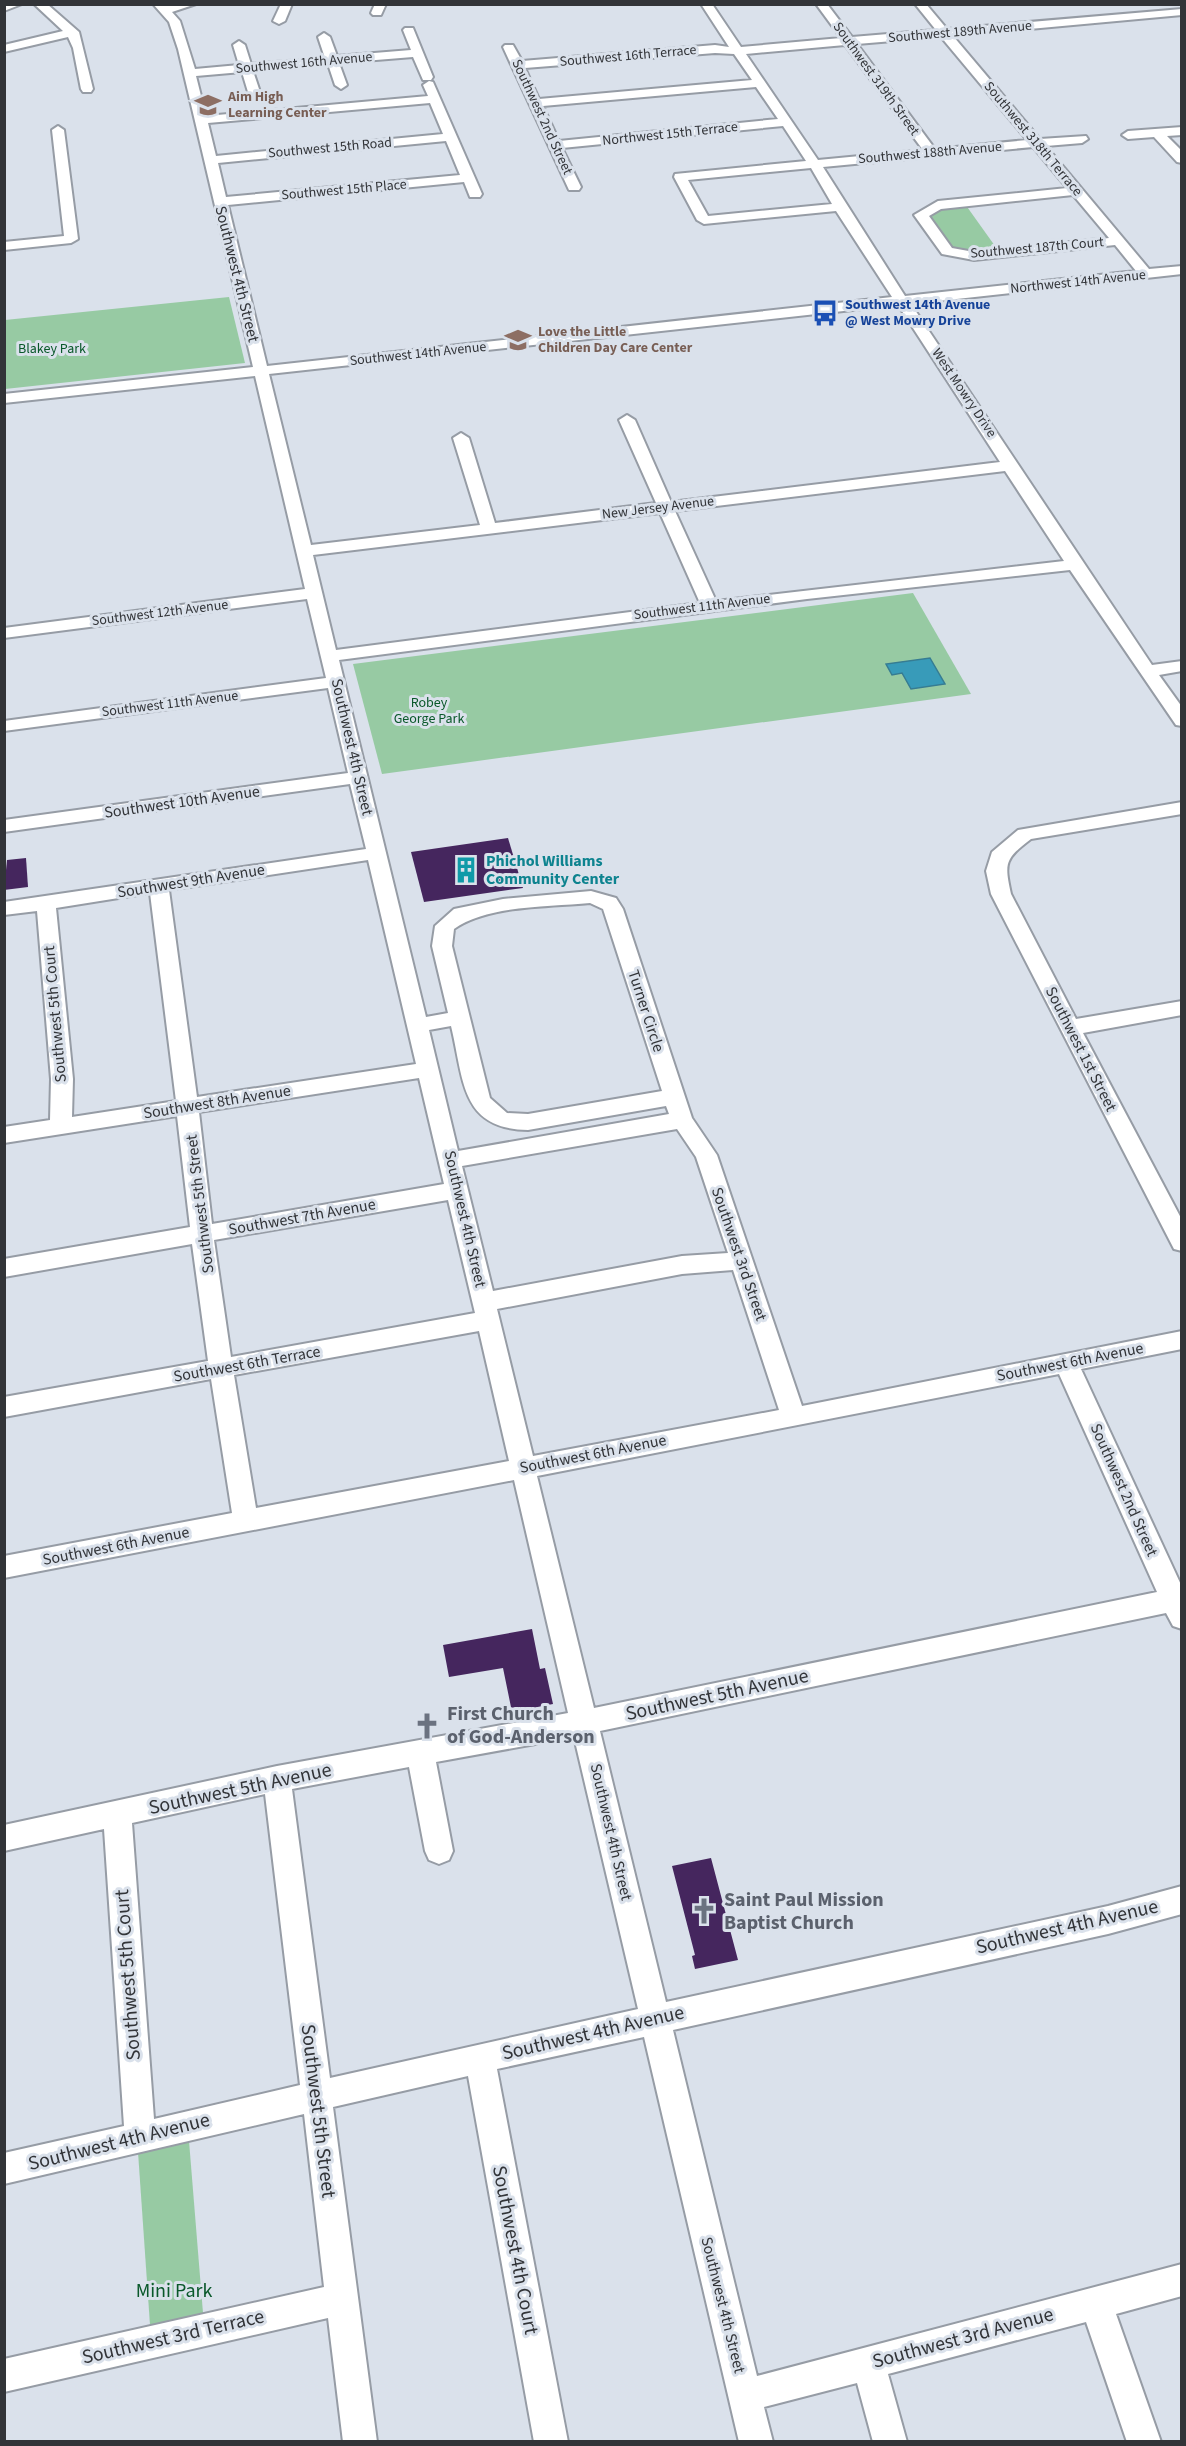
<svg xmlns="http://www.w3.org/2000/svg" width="1186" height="2446" viewBox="0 0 1186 2446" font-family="'Source Sans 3',sans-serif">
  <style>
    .green { fill: #97caa3 }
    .water { fill: #389bb9; stroke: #367c92; stroke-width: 1.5 }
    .building { fill: #45265e }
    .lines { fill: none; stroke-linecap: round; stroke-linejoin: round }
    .minor-casing { stroke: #969ca5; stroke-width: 4 }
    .minor { fill: #fff; fill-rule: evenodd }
    .labels { text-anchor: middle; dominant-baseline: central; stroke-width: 6; stroke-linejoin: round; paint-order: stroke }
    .far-street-label { font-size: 14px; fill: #323438; stroke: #dae1eb }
    .far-education-label { font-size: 14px; font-weight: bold; fill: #785e54; stroke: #dae1eb; text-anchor: start }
    .far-transit-label { font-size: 14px; font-weight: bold; fill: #164399; stroke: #dae1eb; text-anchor: start }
    .far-park-label { font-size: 14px; fill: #09582a; stroke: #dae1eb }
    .street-label { font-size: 16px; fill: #323438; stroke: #dae1eb }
    .culture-label { font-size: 16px; font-weight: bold; fill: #0d838f; stroke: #dae1eb; text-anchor: start }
    .near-street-label { font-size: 20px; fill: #323438; stroke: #dae1eb }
    .near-worship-label { font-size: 20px; font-weight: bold; fill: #5b616d; stroke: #dae1eb; text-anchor: start }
    .near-park-label { font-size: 20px; fill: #09582a; stroke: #dae1eb }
  </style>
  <rect width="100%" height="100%" fill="#dae1eb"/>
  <g class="green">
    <polygon points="965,204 1000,253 973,255 948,251 922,215 928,210"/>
    <polygon points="229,297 245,363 5,389 5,320"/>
    <polygon points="913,593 971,694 382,774 353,664"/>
    <polygon points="189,2141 203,2313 150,2325 138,2152"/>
  </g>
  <polygon class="water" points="930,658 945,684 911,689 902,673 892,675 886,664"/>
  <g class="building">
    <polygon points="508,838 523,888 424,902 411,852"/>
    <polygon points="26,858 28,887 4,890 7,860"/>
    <polygon points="532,1629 540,1669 545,1668 553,1704 512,1712 503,1668 449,1677 443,1645"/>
    <polygon points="711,1858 738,1960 695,1969 692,1956 695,1955 672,1866"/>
  </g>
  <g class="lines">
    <g class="minor-casing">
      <g id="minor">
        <polygon points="4,4 22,4 4,11"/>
        <polygon points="34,4 47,4 79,32 93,89 91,92 83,92 81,89 73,48 68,37 4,52 4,45 63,31"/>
        <path d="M153,4h43l-24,8 8,9 15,48 44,-4 -6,-20 6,-4 6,4 6,19 74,-6 -7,-21 6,-4 6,4 7,19 74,-6 -8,-20 2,-2h8l20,49 -2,3h-8l-10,-23 -74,6 8,22 -6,4 -6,-4 -7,-21 -75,7 7,21 -6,4 -6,-4 -6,-20 -46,4 10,40 222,-20 -5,-11 6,-4 4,1 49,112 -2,3h-10l-6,-15 -236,23 39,161 625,-69 -56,-86 -132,13 -7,-4 -23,-43 1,-3 131,-13 -23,-35 -221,22 19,39 -2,3h-10l-66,-143 2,-2h8l9,16 193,-16 14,2 -28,-43h11l29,43 100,-9 -25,-34h11l25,33 84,-7 -21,-26h11l21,25 235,-20v6l-229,21 87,103 46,-3 2,3 -6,4 -36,3 103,123 33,-3v8l-271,30 241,361 30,-4v10l-23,4 23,32v19l-6,-1 -106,-155 -263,29 -468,61 87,357 22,-4 -16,-67 3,-20 19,-17 49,-10 88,-8 25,7 7,11 69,209 25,37 85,251 380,-75v18l-101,20 101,218v42l-9,-3 -7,-13 -566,118 66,271 442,-96 74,-20v28l-74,20 -435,96 84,346 425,-112v32l-66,18 45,128h-34l-41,-120 -198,52 19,68h-34l-16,-59 -93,24 9,35h-34l-95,-405 -147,32 71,373h-34l-66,-366 -135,31 44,335h-34l-15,-124 -324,74v-33l320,-72 -20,-173 -300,70v-31l120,-27 -20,-297 -100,22v-26l273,-59 291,-53 -54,-233 -510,98v-22l228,-43 -21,-134 -207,38v-20l204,-36 -16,-117 -188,33v-18l186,-32 -13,-111 -173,27v-16l46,-7 1,-41 -14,-168 -33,4v-13l362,-53 -16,-65 -346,48v-12l344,-47 -20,-85 -324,43v-10l322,-43 -19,-79 -303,39v-10l301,-39 -50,-213 -251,27v-9l249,-27 -75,-318 -9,-27zM941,37l86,103 -92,9 -78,-105zM845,45l78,105 -105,10 -72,-106zM715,53l19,1 18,26 -213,19 -14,-31zM756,87l22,32 -219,22 -16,-35zM430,103l13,31 -227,22 -8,-33zM446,141l14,34 -234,22 -8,-34zM1033,147l34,41 -129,13 -24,14 28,39 32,6 141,-15 21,26 -231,25 -82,-129zM811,168l21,36 -124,12 -20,-36zM1073,195l36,43 -135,14 -22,-4 -23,-32 12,-7zM898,305l102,157 -329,40 -36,-82 -8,-5 -8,5 37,83 -161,20 -26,-85 -8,-5 -8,5 27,87 -169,20 -42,-171zM1005,471l59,90 -348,40 -41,-90zM660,513l40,90 -364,47 -23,-95zM368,860l48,204 -219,33 -28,-207zM150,893l26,208 -104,16 1,-38 -17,-171zM590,903l13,6 59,182 -134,23 -21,-1 -17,-15 -38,-152 2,-17c33,-24 96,-22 136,-26zM451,1026c13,53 9,103 77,104l138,-24 3,8 -211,37 -29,-121zM419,1078l25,106 -232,40 -13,-112zM677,1129l19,28 32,96 -46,3 -189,35 -31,-125zM448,1200l27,113 -244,44 -17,-117zM733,1270l46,140 -246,46 -36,-147 185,-35zM479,1331l30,130 -253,47 -22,-133zM1059,1374l98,218 -563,116 -57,-232zM574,1737l64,272 -308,69 -38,-289 117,-22 16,84 4,9 10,4 10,-4 4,-9 -17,-89zM265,1794l35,291 -146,34 -22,-296z"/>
        <polygon points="281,4 292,4 285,21 279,24 273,21"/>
        <polygon points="375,4 386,4 381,15 373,15 371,13"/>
        <polygon points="58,126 64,130 78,239 71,243 4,250 4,242 64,236 52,130"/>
        <polygon points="1182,127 1182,135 1167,136 1182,151 1182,163 1177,162 1154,137 1128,139 1122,135 1128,131"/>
        <path d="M1182,802v12l-151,25c-26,20 -27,23 -20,55l65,125 106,-18v14l-99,18 99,187v31l-8,-2 -183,-355 -5,-23 6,-19 26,-22z"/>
      </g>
    </g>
    <use href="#minor" class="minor"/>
  </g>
  <defs>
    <g id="school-bare" transform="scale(2.07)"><path d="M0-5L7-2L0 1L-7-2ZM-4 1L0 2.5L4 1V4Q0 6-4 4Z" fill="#8d6e63" stroke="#dae1eb" stroke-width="2.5" paint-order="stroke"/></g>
    <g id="bus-bare" transform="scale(2.07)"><path d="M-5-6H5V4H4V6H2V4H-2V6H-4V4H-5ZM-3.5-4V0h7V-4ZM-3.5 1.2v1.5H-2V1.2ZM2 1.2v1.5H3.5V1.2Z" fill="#1a4fb4" stroke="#dae1eb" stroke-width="2.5" paint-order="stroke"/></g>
    <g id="building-bare" transform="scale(2.07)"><path d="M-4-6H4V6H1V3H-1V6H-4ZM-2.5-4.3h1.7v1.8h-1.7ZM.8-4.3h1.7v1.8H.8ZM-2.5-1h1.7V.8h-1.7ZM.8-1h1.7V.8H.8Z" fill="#0f9aa8" stroke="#dae1eb" stroke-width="2.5" paint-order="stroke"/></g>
    <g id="church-bare" transform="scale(2.07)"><path d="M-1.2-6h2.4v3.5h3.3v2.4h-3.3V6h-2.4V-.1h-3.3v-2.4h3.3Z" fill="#6b7280" stroke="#dae1eb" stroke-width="2.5" paint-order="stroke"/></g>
  </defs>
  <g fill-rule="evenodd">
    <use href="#school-bare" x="208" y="105"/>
    <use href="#bus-bare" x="825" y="313"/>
    <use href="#school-bare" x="518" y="340"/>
    <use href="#building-bare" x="466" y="870"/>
    <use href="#church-bare" x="427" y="1726"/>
    <use href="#church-bare" x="704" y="1911"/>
  </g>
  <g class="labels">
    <g class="far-street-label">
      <text transform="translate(960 32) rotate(-5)">Southwest 189th Avenue</text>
      <text transform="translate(628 56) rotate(-5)">Southwest 16th Terrace</text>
      <text transform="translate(304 63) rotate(-5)">Southwest 16th Avenue</text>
      <text transform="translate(876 79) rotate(54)">Southwest 319th Street</text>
      <text transform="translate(542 117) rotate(65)">Southwest 2nd Street</text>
      <text transform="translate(670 134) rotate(-6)">Northwest 15th Terrace</text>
      <text transform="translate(1033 139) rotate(50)">Southwest 318th Terrace</text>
      <text transform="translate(330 148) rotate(-5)">Southwest 15th Road</text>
      <text transform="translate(930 153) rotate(-5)">Southwest 188th Avenue</text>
      <text transform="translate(344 190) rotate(-5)">Southwest 15th Place</text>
      <text transform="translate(1037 248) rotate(-5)">Southwest 187th Court</text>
      <text transform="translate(1078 282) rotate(-6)">Northwest 14th Avenue</text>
      <text transform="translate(418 354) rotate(-6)">Southwest 14th Avenue</text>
      <text transform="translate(964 393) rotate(56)">West Mowry Drive</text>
      <text transform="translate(658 508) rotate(-7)">New Jersey Avenue</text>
      <text transform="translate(702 607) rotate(-7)">Southwest 11th Avenue</text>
      <text transform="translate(160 613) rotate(-7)">Southwest 12th Avenue</text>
      <text transform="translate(170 704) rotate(-7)">Southwest 11th Avenue</text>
    </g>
    <g class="far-education-label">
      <text x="228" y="97">Aim High<tspan x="228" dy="16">Learning Center</tspan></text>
      <text x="538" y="332">Love the Little<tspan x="538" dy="16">Children Day Care Center</tspan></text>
    </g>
    <g class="far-transit-label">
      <text x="845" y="305">Southwest 14th Avenue<tspan x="845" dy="16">@ West Mowry Drive</tspan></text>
    </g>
    <g class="far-park-label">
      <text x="52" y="349">Blakey Park</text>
      <text x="429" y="703">Robey<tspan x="429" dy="16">George Park</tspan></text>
    </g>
    <g class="street-label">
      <text transform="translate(237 274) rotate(76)">Southwest 4th Street</text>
      <text transform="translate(352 747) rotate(77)">Southwest 4th Street</text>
      <text transform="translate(182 802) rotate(-8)">Southwest 10th Avenue</text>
      <text transform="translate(191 881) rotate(-9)">Southwest 9th Avenue</text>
      <text transform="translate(646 1011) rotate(72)">Turner Circle</text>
      <text transform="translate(55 1014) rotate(-95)">Southwest 5th Court</text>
      <text transform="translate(1081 1049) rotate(63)">Southwest 1st Street</text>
      <text transform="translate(217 1102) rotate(-9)">Southwest 8th Avenue</text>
      <text transform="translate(200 1204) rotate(-97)">Southwest 5th Street</text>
      <text transform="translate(302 1217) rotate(-10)">Southwest 7th Avenue</text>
      <text transform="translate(465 1219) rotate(77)">Southwest 4th Street</text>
      <text transform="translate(739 1254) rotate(71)">Southwest 3rd Street</text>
      <text transform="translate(1070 1362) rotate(-11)">Southwest 6th Avenue</text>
      <text transform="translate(247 1364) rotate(-10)">Southwest 6th Terrace</text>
      <text transform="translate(593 1454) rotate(-11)">Southwest 6th Avenue</text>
      <text transform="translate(1124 1490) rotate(66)">Southwest 2nd Street</text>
      <text transform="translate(116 1546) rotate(-11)">Southwest 6th Avenue</text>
      <text transform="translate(611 1832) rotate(77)">Southwest 4th Street</text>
      <text transform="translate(723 2305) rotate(76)">Southwest 4th Street</text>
    </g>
    <g class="culture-label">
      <text x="486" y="861">Phichol Williams<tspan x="486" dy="18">Community Center</tspan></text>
    </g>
    <g class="near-street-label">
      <text transform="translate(717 1695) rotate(-12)">Southwest 5th Avenue</text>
      <text transform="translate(240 1789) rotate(-12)">Southwest 5th Avenue</text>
      <text transform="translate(1067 1927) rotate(-13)">Southwest 4th Avenue</text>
      <text transform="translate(128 1975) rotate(-94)">Southwest 5th Court</text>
      <text transform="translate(593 2033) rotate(-13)">Southwest 4th Avenue</text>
      <text transform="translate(318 2111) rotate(83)">Southwest 5th Street</text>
      <text transform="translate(119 2142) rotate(-14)">Southwest 4th Avenue</text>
      <text transform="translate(515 2250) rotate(79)">Southwest 4th Court</text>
      <text transform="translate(173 2337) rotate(-13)">Southwest 3rd Terrace</text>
      <text transform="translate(963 2338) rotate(-15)">Southwest 3rd Avenue</text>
    </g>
    <g class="near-worship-label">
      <text x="447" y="1714">First Church<tspan x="447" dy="23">of God-Anderson</tspan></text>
      <text x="724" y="1900">Saint Paul Mission<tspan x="724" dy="23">Baptist Church</tspan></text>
    </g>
    <g class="near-park-label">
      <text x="174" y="2291">Mini Park</text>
    </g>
  </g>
  <rect width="1186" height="2446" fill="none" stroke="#323438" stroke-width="12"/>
</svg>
